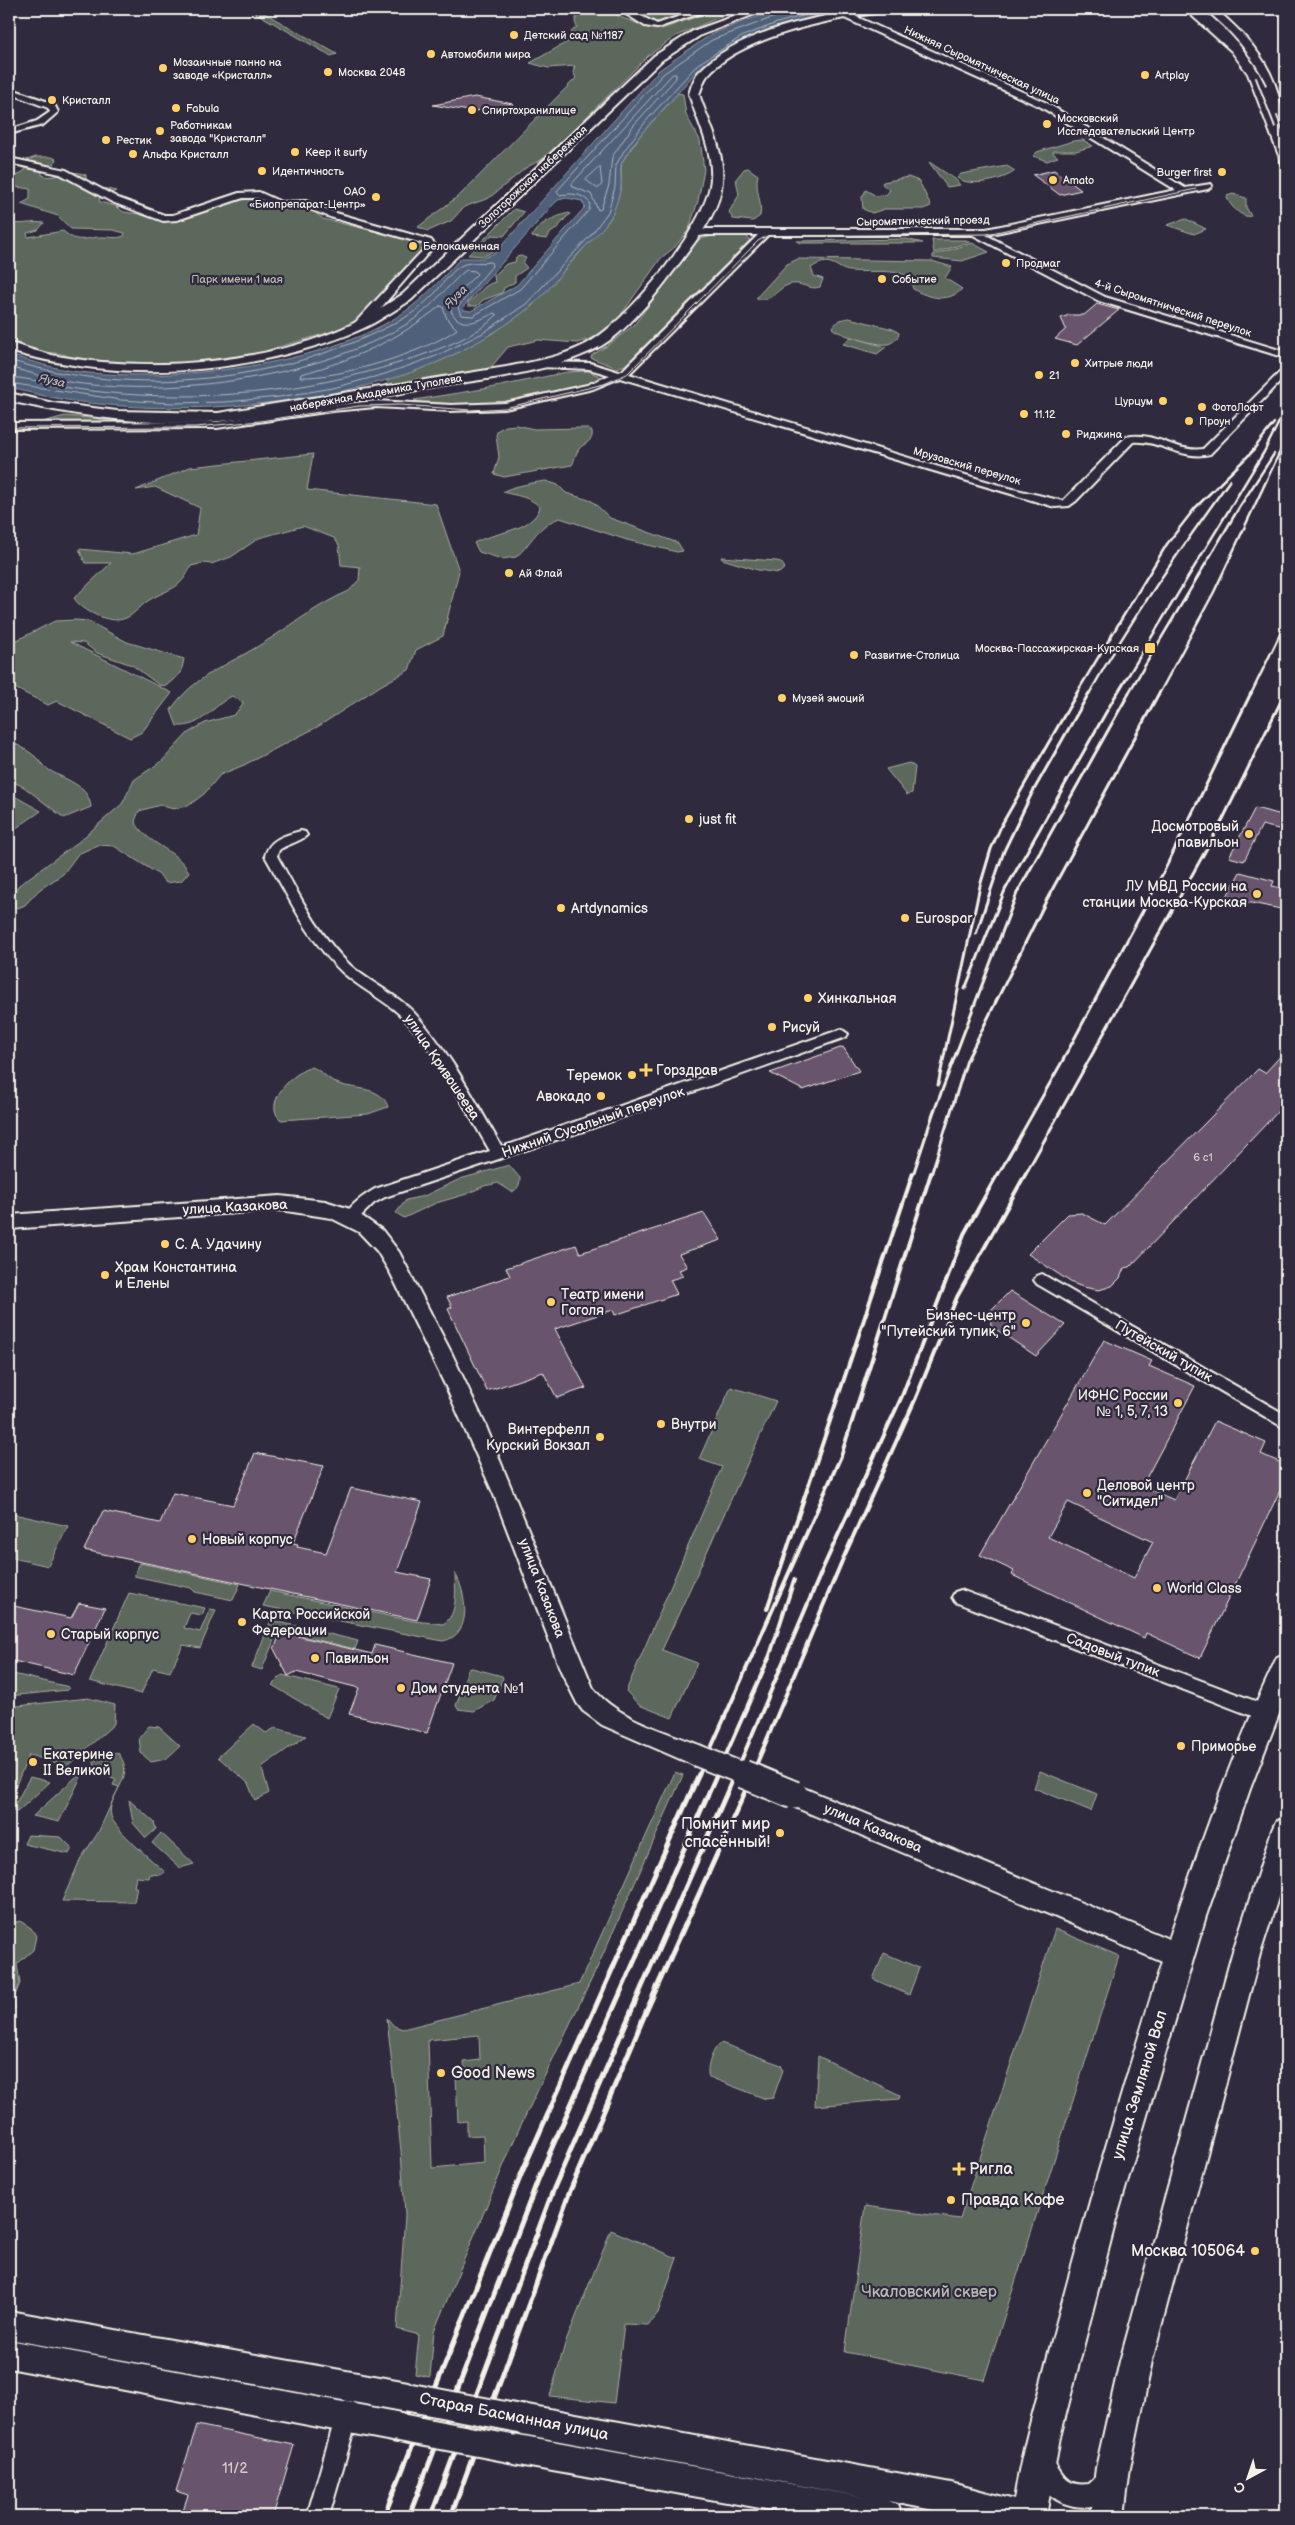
<svg xmlns="http://www.w3.org/2000/svg" width="1295" height="2525" viewBox="0 0 1295 2525" font-family="'Balsamiq Sans',sans-serif">
  <style>
    .green { fill: #5c685c; stroke: #a8aca2; fill-rule: evenodd }
    .water { fill: #4f607a; stroke: #919aa6; fill-rule: evenodd }
    .lines { fill: none; stroke-linecap: round; stroke-linejoin: round }
    .shore { stroke: #b2b7bc; stroke-width: 1 }
    .building { fill: #68556d; stroke: #f4f1e8; fill-rule: evenodd }
    .street-casing { stroke: #f4f1e8; stroke-width: 4 }
    .secondary-casing { stroke: #f4f1e8; stroke-width: 4 }
    .primary-casing { stroke: #f4f1e8; stroke-width: 4 }
    .street { fill: #2f2a3d; fill-rule: evenodd }
    .secondary { fill: #2f2a3d; fill-rule: evenodd }
    .primary { fill: #2f2a3d; fill-rule: evenodd }
    .tram { stroke: #f4f1e8; stroke-width: 1 }
    .rail-far4 { stroke: #f4f1e8; stroke-width: 2 }
    .rail-far3 { stroke: #f4f1e8; stroke-width: 2.5 }
    .rail-far2 { stroke: #f4f1e8; stroke-width: 3 }
    .rail-far1 { stroke: #f4f1e8; stroke-width: 4 }
    .rail { stroke: #f4f1e8; stroke-width: 5 }
    .secondary-bridge-far1-casing { stroke: #f4f1e8; stroke-width: 25; stroke-linecap: butt }
    .secondary-bridge-casing { stroke: #f4f1e8; stroke-width: 31; stroke-linecap: butt }
    .secondary-bridge-far1 { stroke: #2f2a3d; stroke-width: 21 }
    .secondary-bridge { stroke: #2f2a3d; stroke-width: 27 }
    .poi-dot { fill: #ffd166; stroke: #2f2a3d; stroke-width: 2 }
    .labels { text-anchor: middle; dominant-baseline: central; stroke-width: 4.5; stroke-linejoin: round; paint-order: stroke }
    .far-poi-label { font-size: 11px; fill: #f4f1e8; stroke: #2f2a3d; text-anchor: start }
    .far-street-label { font-size: 11px; fill: #f4f1e8; stroke: #2f2a3d }
    .far-park-label { font-size: 11px; fill: #b7bab0; stroke: #2f2a3d }
    .number-label { font-size: 11px; fill: #d1cac9 }
    .far-water-label { font-size: 12px; font-style: italic; fill: #b2b7bc; stroke: #2f2a3d }
    .poi-label { font-size: 14px; fill: #f4f1e8; stroke: #2f2a3d; text-anchor: start }
    .street-label { font-size: 14px; fill: #f4f1e8; stroke: #2f2a3d }
    .near-number-label { font-size: 14px; fill: #d1cac9 }
    .near-poi-label { font-size: 16px; fill: #f4f1e8; stroke: #2f2a3d; text-anchor: start }
    .near-street-label { font-size: 16px; fill: #f4f1e8; stroke: #2f2a3d }
    .near-park-label { font-size: 16px; fill: #b7bab0; stroke: #2f2a3d }
  </style>
  <rect width="100%" height="100%" fill="#2f2a3d"/>
  <filter id="ink" filterUnits="userSpaceOnUse"><feTurbulence type="fractalNoise" baseFrequency=".02" numOctaves="2"/><feDisplacementMap in="SourceGraphic" scale="10" xChannelSelector="R" yChannelSelector="G"/><feConvolveMatrix kernelMatrix="1 2 1 2 8 2 1 2 1" color-interpolation-filters="sRGB"/></filter>
  <g filter="url(#ink)">
    <g class="green">
      <polygon points="249,9 257,9 337,54 331,56"/>
      <polygon points="572,9 607,9 620,17 652,29 662,29 719,9 738,9 676,36 648,56 545,158 527,167 489,198 464,207 451,221 428,231 418,227 461,194 576,78 573,72 575,66 548,68 530,63 576,37 571,32 577,27 575,22 578,12"/>
      <path d="M630,9h69c-27,9 -47,22 -73,4z"/>
      <polygon points="678,93 683,94 686,115 700,140 704,170 698,201 689,229 675,247 661,258 618,319 593,338 577,343 538,340 508,347 492,366 483,370 389,385 386,380 455,354 497,330 532,306 610,219 621,187 621,163 642,133"/>
      <polygon points="1083,140 1093,146 1076,151 1054,151 1053,153 1058,157 1047,161 1033,156 1037,152 1073,141"/>
      <path d="M36,157h16l4,2 -3,8 -11,4v4c17,6 24,-8 44,0v4l-7,1 -1,4 6,5 18,-1 14,3 -17,8 1,3 19,5h-3l8,5 15,2 11,4 17,-1 81,-21 11,2 18,12c16,-4 20,2 35,0l11,9 80,19 18,8 2,3 -59,68 -16,10 -80,23 -7,5 -66,8h-72l-44,-5 -6,2c-10,-10 -23,-6 -35,-8 -7,-2 -21,-10 -29,-13v-117c10,4 23,-1 35,1l-6,7 -11,3 1,4 35,-6c17,15 23,5 41,6 8,0 12,2 20,-1l1,-3 -12,-3 -42,-1 -13,-13 -37,-12 9,-5v-10l-20,-3 -1,-11 8,1 12,-9 -5,-6z"/>
      <polygon points="929,162 955,179 960,185 947,187"/>
      <path d="M1007,166l8,5c-11,9 -44,17 -58,7l4,-4z"/>
      <path d="M748,168l10,7c-4,14 5,27 2,41l-7,5 -20,-2 -4,-7 10,-17 -3,-16 8,-10z"/>
      <polygon points="908,177 919,181 931,206 923,209 885,209 872,213 863,209 862,197 866,190 876,196 886,195 890,190 882,184 883,182"/>
      <path d="M1233,194l13,4v9l5,9c-8,3 -23,-11 -24,-20z"/>
      <polygon points="514,209 524,212 504,236 492,235 482,244 483,247 494,249 494,251 484,256 468,255"/>
      <path d="M569,213l2,1c-9,5 -11,15 -21,19l-3,6 -15,-2c4,-13 24,-21 37,-24z"/>
      <polygon points="1186,219 1206,229 1194,234 1167,225"/>
      <polygon points="713,236 746,236 750,240 625,365 617,368 591,358 592,355 607,346 634,325 695,244 700,239"/>
      <polygon points="906,239 923,243 801,243 797,241"/>
      <polygon points="932,240 967,240 969,242 934,253"/>
      <polygon points="972,243 989,252 962,261 933,258 933,255"/>
      <path d="M521,256l5,2 -3,5 4,5 -12,8v6l-11,6 -2,5 -19,7 -6,6h-9v-4c11,-6 14,-17 27,-20l-1,-6 12,-12 9,-2 1,-5z"/>
      <path d="M798,259l134,2 20,6 -7,11 17,11c-13,14 -34,9 -49,0l-2,-12c-21,-9 -40,-4 -61,-6 -14,-1 -18,-17 -39,-3l3,8 9,3 -3,8c-10,4 -21,-7 -32,-2 -12,4 -17,19 -32,13l31,-34z"/>
      <path d="M849,318l44,11 6,4 -1,4c-3,3 -6,6 -10,7 -10,2 -49,-9 -56,-16l7,-8z"/>
      <polygon points="851,337 886,347 877,354 843,344"/>
      <polygon points="588,371 604,378 596,382 514,401 483,404 423,403 414,400 496,387 567,372"/>
      <polygon points="65,416 135,422 42,422"/>
      <path d="M516,425l18,4 51,-1 7,3c2,11 -7,11 -13,18 -4,5 -4,11 -7,16l-68,12 -10,-3 5,-17 -3,-22 2,-5 8,-4z"/>
      <path d="M313,454l-6,36 129,14 23,67 -16,65 -27,14 -7,20 -29,16 -61,40 -75,39 -24,10 -16,19 -16,12 -15,3 -13,-4 -21,6 -4,10c10,23 42,28 54,51l-8,9 -15,2 -8,-9 -44,-28 -16,-1 -20,9 -15,20 -24,16 -14,15 -7,3 -7,-3v-10l8,-10 58,-42 45,-39 12,-24 28,-19 26,-28 17,-10 29,-8 8,-9 1,-4 -11,-6c-19,9 -30,32 -55,30l-6,-16c21,-33 57,-45 89,-65 30,-18 58,-41 89,-54l10,-11 1,-13 -19,-2 -2,-20 -5,-7 -31,-12 -44,12 -28,19 -20,7 -7,-1 -13,3c-11,24 -19,21 -40,33 -9,5 -16,15 -25,19 -16,7 -44,-7 -52,-20l37,-35h-26l-6,-14 54,5 63,-19 4,-27 -45,-21 -19,3 54,-23z"/>
      <path d="M546,481l12,4 8,8 26,8 18,17 68,25 5,8 -6,1 -50,-12 -67,-22c-23,7 -28,25 -44,39l-14,2 -23,-7 -5,-9c18,-11 59,-11 66,-36 -11,-11 -24,-11 -37,-15 5,-5 34,-10 43,-11z"/>
      <polygon points="721,557 776,561 781,562 785,568 779,573 758,570 722,559"/>
      <polygon points="76,620 88,621 127,642 184,659 181,673 166,686 159,685 132,665 97,653 84,643 70,642 172,693 142,732 130,738 57,701 48,705 9,685 9,644 55,621"/>
      <path d="M9,740c7,5 16,8 23,14 6,4 9,10 14,14 17,12 42,15 45,39l-27,11 -40,-31 -15,-7z"/>
      <polygon points="909,763 915,767 912,793 907,795 886,769"/>
      <polygon points="9,793 41,811 9,833"/>
      <path d="M312,1067c10,4 16,13 27,17 16,6 43,2 49,23l-20,7 -87,6c-20,-17 13,-49 31,-53z"/>
      <path d="M509,1165l11,13c0,7 -2,11 -8,14l-14,-9 -14,3 -17,8 -31,9 -32,15 -8,-5 10,-13 18,-4 36,-17z"/>
      <polygon points="731,1387 776,1401 662,1650 697,1663 672,1718 639,1705 626,1691 722,1467 699,1459"/>
      <polygon points="9,1513 68,1526 48,1566 9,1557"/>
      <polygon points="140,1563 240,1584 233,1600 195,1592 191,1588 134,1576"/>
      <path d="M455,1573c11,19 19,62 -12,68l-180,-35 7,-15 143,30 30,3c16,-9 12,-36 12,-51z"/>
      <polygon points="129,1593 205,1608 202,1615 190,1613 184,1628 200,1632 210,1609 216,1610 200,1648 183,1645 170,1672 153,1668 141,1694 90,1681"/>
      <polygon points="271,1620 358,1641 355,1649 278,1630 262,1670 252,1667"/>
      <polygon points="472,1668 502,1676 503,1678 494,1700 474,1711 458,1709 456,1706 468,1669"/>
      <polygon points="9,1673 69,1687 68,1690 9,1696"/>
      <polygon points="282,1675 339,1689 327,1718 272,1685"/>
      <polygon points="88,1698 115,1705 114,1724 67,1766 29,1755 9,1801 9,1707"/>
      <polygon points="254,1724 266,1733 275,1728 306,1736 263,1766 262,1769 269,1793 255,1801 248,1783 218,1757"/>
      <polygon points="149,1726 159,1727 180,1746 166,1759 151,1762 141,1753 139,1738"/>
      <path d="M112,1752l7,2c18,25 -13,40 -8,62 3,13 43,46 54,56l-4,3 -11,-1 -1,4 -13,-1 -2,10h3l-3,15 -72,-1 19,-43 17,-25 21,-46 -6,-2 3,-6 -21,-8 -1,-10 10,-8z"/>
      <polygon points="1040,1771 1097,1794 1091,1811 1034,1788"/>
      <path d="M675,1772l8,3 -86,193 -79,163 -84,200 -4,46 -15,-3 4,-39 -22,-6 8,-114 -4,-64 -14,-133 7,8 9,3 176,-45zM479,2035l1,25 -16,2 1,13 -9,1 2,46 9,-1v15l16,-1 1,28 -52,5 -4,-128z"/>
      <polygon points="77,1776 81,1777 59,1822 33,1816"/>
      <polygon points="30,1777 50,1782 17,1812 12,1810"/>
      <polygon points="129,1800 154,1822 156,1829 146,1838 133,1823"/>
      <polygon points="161,1833 194,1864 180,1868 152,1843"/>
      <polygon points="28,1835 61,1837 72,1848 69,1854 24,1844"/>
      <polygon points="20,1921 31,1928 36,1936 33,1950 17,1964 20,1983 14,1998 15,2008 9,2020 9,1924"/>
      <polygon points="1055,1929 1119,1956 984,2380 845,2352 865,2206 960,2219"/>
      <polygon points="884,1953 919,1968 909,1995 873,1979"/>
      <path d="M721,2043l60,22 2,5 -10,28 -7,1 -57,-22c-4,-7 4,-30 12,-34z"/>
      <polygon points="818,2056 900,2095 899,2099 815,2106"/>
      <polygon points="611,2230 677,2258 658,2313 648,2325 624,2324 614,2403 550,2396 565,2344"/>
    </g>
    <path class="water" d="M784,9h71c-53,8 -114,23 -155,59 -12,12 -22,26 -34,38 -15,17 -33,35 -44,56 -3,8 0,17 -1,25 -2,9 -7,26 -12,33 -9,13 -21,23 -31,34 -16,17 -30,39 -48,53 -22,18 -48,33 -73,46 -112,58 -328,71 -448,34v-32c22,6 46,14 70,17 95,10 244,-5 324,-59 22,-15 40,-36 58,-55h22l12,-5 164,-183 51,-35 34,-14zM567,198l15,3 3,6 -68,78 -46,26 -8,-1 1,-4 86,-98 8,-8z"/>
    <g class="lines">
      <g class="shore">
        <polygon points="673,74 676,74 676,78 633,126 612,157 609,185 601,209 598,210 591,194 573,187 572,184"/>
        <polygon points="600,167 602,184 598,189 586,180"/>
        <path d="M440,306l3,1 4,12 10,10c-30,23 -119,50 -157,48l1,-3c52,-14 97,-34 139,-68z"/>
        <path d="M9,360c124,39 277,22 390,-39 14,-7 25,-17 36,-28 7,-8 19,-26 30,-29 7,-2 18,-1 26,-2l1,4 -34,41 3,8 12,1 47,-27 69,-79 1,-7c-8,-10 -19,-10 -31,-8l-2,-4 106,-117 49,-34 65,-24 4,-7"/>
        <path d="M9,367c22,6 44,13 66,16 101,14 244,-6 332,-59 23,-14 39,-37 59,-54l9,1 2,3c-8,8 -18,16 -24,27 -2,6 -3,10 1,15 11,13 28,3 40,-3l3,2c-20,21 -53,32 -80,42 -96,33 -195,44 -295,37 -22,-2 -43,-4 -64,-8 -16,-4 -33,-8 -49,-9"/>
        <polyline points="9,383 121,400 172,403 225,402 279,397 333,388 385,374 436,356 483,333 526,304 591,235 608,212 615,187 616,165 624,151 646,121 698,64 743,36 777,23 828,9"/>
      </g>
    </g>
    <g class="building">
      <polygon points="475,97 513,104 513,109 469,111 433,105"/>
      <polygon points="1054,170 1081,190 1060,195 1033,175"/>
      <polygon points="1097,304 1119,310 1077,345 1055,339 1066,329 1061,318 1069,315 1084,315"/>
      <polygon points="1255,808 1286,816 1286,831 1262,825 1244,861 1229,857"/>
      <polygon points="1240,872 1274,881 1272,886 1286,889 1286,910 1226,898"/>
      <polygon points="843,1047 859,1071 803,1090 770,1073"/>
      <polygon points="1286,1050 1286,1103 1130,1267 1124,1268 1120,1278 1112,1286 1099,1290 1083,1287 1072,1283 1028,1254 1068,1214 1082,1213 1105,1225 1258,1069 1265,1073"/>
      <polygon points="704,1213 721,1240 679,1254 687,1267 679,1270 683,1276 670,1280 677,1294 615,1315 613,1310 555,1329 586,1388 557,1398 543,1372 487,1391 448,1309 452,1307 447,1297 510,1276 506,1268 576,1245 580,1253"/>
      <polygon points="1010,1291 1065,1325 1036,1356 991,1326 990,1311"/>
      <path d="M1104,1340l48,21 -3,5 46,20 -53,100 32,14 41,-79 51,22 -5,11 25,11v13l-86,180 -54,-25 -2,5 -132,-63 2,-4 -34,-16zM1068,1502l85,40 -19,36 -86,-41z"/>
      <polygon points="255,1453 324,1466 293,1543 298,1544 297,1547 326,1553 351,1488 422,1502 397,1572 431,1579 417,1620 84,1550 103,1511 160,1523 173,1493 233,1505"/>
      <polygon points="79,1603 105,1608 74,1675 9,1660 9,1605 71,1618"/>
      <polygon points="281,1632 372,1654 375,1645 452,1663 427,1733 349,1714 359,1688 296,1672 288,1676 274,1649"/>
      <polygon points="197,2425 294,2445 273,2516 181,2516 188,2495 176,2491"/>
    </g>
    <g class="lines">
      <g class="street-casing">
        <g id="street">
          <polygon points="618,9 627,9 657,24 701,9 712,9 657,28 645,26"/>
          <path d="M842,13h6l199,90 138,85 26,-4 1,2 -4,3 -222,46 119,62 181,55v6l-187,-57 -126,-66h-205l-139,139 380,114 54,13 63,-64c28,-7 50,16 77,12l80,-80 3,-1v8l-76,78c-28,7 -50,-14 -77,-12l-57,59 -7,5 -14,1 -435,-129 -27,11 -88,20 -54,2 -75,-4 -44,4 -115,17 -208,1v-6l208,-1 115,-17 44,-4 75,4 54,-2 82,-18 23,-10 -21,-6 -50,-2 -5,-3 2,-2 54,1 29,9 4,-2 135,-135h-52l-17,3v-4l17,-5h280l190,-39 -135,-83 -199,-90z"/>
          <polygon points="9,88 54,104 58,112 43,125 9,134 9,130 37,121 50,112 48,108 9,93"/>
          <polygon points="9,158 66,170 118,198 164,215 173,215 239,193 259,192 281,202 306,201 336,213 431,240 435,245 380,309 355,331 350,328 352,326 426,247 425,244 330,217 302,206 280,208 258,198 243,198 177,220 163,221 112,202 60,174 9,163"/>
          <path d="M301,831l4,1 2,3c-7,7 -20,9 -28,15l-2,6c22,38 41,79 74,110 21,18 48,29 66,50 35,39 59,87 85,131l334,-116 5,-2 7,5 -2,3 -254,91 -207,69 -11,6 -18,18h-10l-2,-4c6,-12 19,-21 31,-28l115,-38c-25,-43 -49,-90 -82,-128 -18,-21 -45,-32 -66,-51 -34,-32 -54,-76 -77,-116 4,-17 20,-21 36,-25z"/>
          <polygon points="1042,1274 1286,1415 1286,1429 1037,1284 1034,1280 1037,1276"/>
          <polygon points="961,1590 1271,1707 1274,1713 1271,1719 1265,1721 955,1602 952,1597 955,1592"/>
          <polygon points="348,2401 356,2404 359,2412 329,2516 307,2516 337,2412 340,2404"/>
          <path d="M1043,2454c20,8 14,34 46,30l10,-9 8,-3 8,3 3,8c-12,30 -50,30 -71,9 -8,-7 -11,-17 -15,-27l3,-8z"/>
        </g>
      </g>
      <g class="secondary-casing">
        <g id="secondary">
          <path d="M754,9h14l-67,26 -39,25 -251,240c-13,8 -25,16 -39,24 -23,12 -49,20 -74,27 -97,27 -193,27 -289,0v-8c16,4 31,10 48,13 93,17 222,8 307,-38 13,-7 26,-16 39,-24l251,-238 39,-25z"/>
          <path d="M863,9h25l-5,3c-48,6 -145,25 -176,64 -4,5 -5,12 -8,18 9,28 26,56 23,87 -2,29 -21,53 -38,76 -21,28 -52,71 -83,89 -49,27 -112,32 -166,41 -72,12 -143,27 -215,34 -70,6 -143,-5 -211,-20v-8l44,10 64,8 101,2 288,-46c30,-6 64,-11 90,-29 37,-25 113,-115 115,-160 2,-29 -14,-57 -22,-84 2,-7 5,-16 9,-21 37,-41 113,-55 165,-64z"/>
          <path d="M280,1196l45,5 28,9 29,20 17,22 53,102 33,70 108,264c23,31 77,45 111,59l4,8 -4,8 -8,3 -94,-41 -19,-14 -6,-8 -16,-32 -67,-176 -47,-106 -56,-115 -14,-23 -18,-19 -28,-14 -51,-8 -271,19v-14z"/>
          <polygon points="794,1784 1188,1947 1192,1956 1188,1965 1179,1969 785,1803 782,1795 785,1787"/>
          <polygon points="9,2311 408,2382 418,2387 423,2397 418,2407 408,2412 9,2339"/>
          <polygon points="9,2340 397,2412 407,2417 412,2427 407,2437 397,2442 9,2368"/>
          <polygon points="522,2404 951,2483 1018,2501 1029,2505 1033,2516 963,2516 888,2501 898,2505 902,2516 805,2516 513,2464 503,2459 498,2449 503,2439 513,2434 868,2498 522,2434 512,2429 507,2419 512,2409"/>
        </g>
      </g>
      <g class="primary-casing">
        <g id="primary">
          <path d="M1286,1653v43l-36,93 -44,127 -90,304 -56,217 -14,79h-34c5,-46 18,-92 30,-137 16,-64 34,-128 52,-192 53,-178 104,-361 183,-530z"/>
          <polygon points="1286,1817 1286,1873 1260,1954 1152,2361 1130,2468 1124,2516 1090,2516 1096,2468 1120,2361 1232,1954 1272,1830 1276,1821"/>
        </g>
      </g>
      <use href="#street" class="street"/>
      <use href="#secondary" class="secondary"/>
      <use href="#primary" class="primary"/>
      <polyline class="tram" points="9,428 196,427 260,421 359,406 401,405 470,410 505,408 604,384 627,374 758,241 767,236 987,234 1196,189"/>
      <g class="rail-far4">
        <polyline points="1183,9 1231,52 1247,74 1286,177"/>
        <path d="M1203,9c27,21 48,45 63,76"/>
        <path d="M1217,9c24,20 47,44 58,73 5,12 7,26 11,38"/>
        <polyline points="1256,78 1275,127"/>
        <polyline points="1277,116 1286,139"/>
      </g>
      <g class="rail-far3">
        <polyline points="1250,454 1274,423"/>
        <polyline points="1076,694 1167,544 1195,508 1254,450"/>
        <path d="M1089,694c42,-75 91,-144 141,-214"/>
        <polyline points="1117,694 1264,452 1286,408"/>
        <polyline points="1128,694 1240,506 1274,454"/>
        <polyline points="1159,694 1214,592 1286,439"/>
        <polyline points="1251,694 1286,622"/>
        <polyline points="1285,694 1286,691"/>
      </g>
      <g class="rail-far2">
        <polyline points="976,934 1004,851 1031,795 1089,693"/>
        <polyline points="965,989 1005,890 1117,693"/>
        <polyline points="938,1085 980,886 991,849 1002,824 1077,693"/>
        <polyline points="913,1175 933,1114 1017,893 1129,693"/>
        <polyline points="931,1175 967,1060 1046,901 1159,693"/>
        <polyline points="998,1175 1063,1060 1162,875 1251,693"/>
        <polyline points="1025,1175 1222,821 1285,693"/>
      </g>
      <g class="rail-far1">
        <polyline points="767,1609 913,1173"/>
        <polyline points="699,1775 841,1456 931,1173"/>
        <polyline points="717,1775 770,1655 794,1580"/>
        <polyline points="735,1775 823,1568 902,1396 964,1234 998,1173"/>
        <polyline points="752,1775 842,1561 915,1400 957,1297 1026,1173"/>
      </g>
      <g class="rail">
        <polyline points="384,2516 523,2170 699,1774"/>
        <polyline points="409,2516 539,2177 717,1774"/>
        <polyline points="431,2516 554,2188 735,1774"/>
        <polyline points="451,2516 570,2191 645,2014 753,1774"/>
      </g>
      <g class="secondary-bridge-far1-casing">
        <polyline id="secondary-bridge-far1" points="696,1755 746,1775"/>
      </g>
      <g class="secondary-bridge-casing">
        <g id="secondary-bridge">
          <polyline points="743,1774 794,1795"/>
          <polyline points="408,2397 522,2419"/>
          <polyline points="397,2427 513,2449"/>
        </g>
      </g>
      <use href="#secondary-bridge-far1" class="secondary-bridge-far1"/>
      <use href="#secondary-bridge" class="secondary-bridge"/>
    </g>
  </g>
  <g class="poi-dot">
    <circle cx="514" cy="35" r="5"/>
    <circle cx="431" cy="54" r="5"/>
    <circle cx="163" cy="68" r="5"/>
    <circle cx="328" cy="72" r="5"/>
    <circle cx="1145" cy="75" r="5"/>
    <circle cx="52" cy="100" r="5"/>
    <circle cx="176" cy="108" r="5"/>
    <circle cx="472" cy="110" r="5"/>
    <circle cx="1047" cy="124" r="5"/>
    <circle cx="160" cy="131" r="5"/>
    <circle cx="106" cy="140" r="5"/>
    <circle cx="295" cy="152" r="5"/>
    <circle cx="133" cy="154" r="5"/>
    <circle cx="262" cy="171" r="5"/>
    <circle cx="1222" cy="172" r="5"/>
    <circle cx="1053" cy="180" r="5"/>
    <circle cx="376" cy="197" r="5"/>
    <circle cx="413" cy="246" r="5"/>
    <circle cx="1006" cy="263" r="5"/>
    <circle cx="882" cy="279" r="5"/>
    <circle cx="1075" cy="363" r="5"/>
    <circle cx="1039" cy="375" r="5"/>
    <circle cx="1163" cy="401" r="5"/>
    <circle cx="1202" cy="407" r="5"/>
    <circle cx="1024" cy="414" r="5"/>
    <circle cx="1189" cy="421" r="5"/>
    <circle cx="1066" cy="434" r="5"/>
    <circle cx="509" cy="573" r="5"/>
    <rect x="1144" y="642" width="12" height="12" rx="2.5"/>
    <circle cx="854" cy="655" r="5"/>
    <circle cx="782" cy="698" r="5"/>
    <circle cx="689" cy="819" r="5"/>
    <circle cx="1249" cy="834" r="5"/>
    <circle cx="1257" cy="894" r="5"/>
    <circle cx="561" cy="908" r="5"/>
    <circle cx="905" cy="918" r="5"/>
    <circle cx="808" cy="998" r="5"/>
    <circle cx="772" cy="1027" r="5"/>
    <path d="M643.5 1062.5h5v5h5v5h-5v5h-5v-5h-5v-5h5z"/>
    <circle cx="632" cy="1075" r="5"/>
    <circle cx="601" cy="1096" r="5"/>
    <circle cx="165" cy="1244" r="5"/>
    <circle cx="105" cy="1275" r="5"/>
    <circle cx="551" cy="1302" r="5"/>
    <circle cx="1026" cy="1323" r="5"/>
    <circle cx="1178" cy="1403" r="5"/>
    <circle cx="661" cy="1424" r="5"/>
    <circle cx="600" cy="1437" r="5"/>
    <circle cx="1087" cy="1493" r="5"/>
    <circle cx="192" cy="1539" r="5"/>
    <circle cx="1157" cy="1588" r="5"/>
    <circle cx="242" cy="1622" r="5"/>
    <circle cx="51" cy="1634" r="5"/>
    <circle cx="315" cy="1658" r="5"/>
    <circle cx="401" cy="1688" r="5"/>
    <circle cx="1181" cy="1746" r="5"/>
    <circle cx="33" cy="1762" r="5"/>
    <circle cx="780" cy="1833" r="5"/>
    <circle cx="441" cy="2073" r="5"/>
    <path d="M956.5 2161.5h5v5h5v5h-5v5h-5v-5h-5v-5h5z"/>
    <circle cx="951" cy="2200" r="5"/>
    <circle cx="1255" cy="2251" r="5"/>
  </g>
  <g class="labels">
    <g class="far-poi-label">
      <text x="524" y="35">Детский сад №1187</text>
      <text x="441" y="54">Автомобили мира</text>
      <text x="173" y="62">Мозаичные панно на<tspan x="173" dy="13">заводе «Кристалл»</tspan></text>
      <text x="338" y="72">Москва 2048</text>
      <text x="1155" y="75">Artplay</text>
      <text x="62" y="100">Кристалл</text>
      <text x="186" y="108">Fabula</text>
      <text x="482" y="110">Спиртохранилище</text>
      <text x="1057" y="118">Московский<tspan x="1057" dy="13">Исследовательский Центр</tspan></text>
      <text x="170" y="125">Работникам<tspan x="170" dy="13">завода "Кристалл"</tspan></text>
      <text x="116" y="140">Рестик</text>
      <text x="305" y="152">Keep it surfy</text>
      <text x="143" y="154">Альфа Кристалл</text>
      <text x="272" y="171">Идентичность</text>
      <text x="1212" y="172" text-anchor="end">Burger first</text>
      <text x="1063" y="180">Amato</text>
      <text x="366" y="191" text-anchor="end">ОАО<tspan x="366" dy="13">«Биопрепарат-Центр»</tspan></text>
      <text x="423" y="246">Белокаменная</text>
      <text x="1016" y="263">Продмаг</text>
      <text x="892" y="279">Событие</text>
      <text x="1085" y="363">Хитрые люди</text>
      <text x="1049" y="375">21</text>
      <text x="1153" y="401" text-anchor="end">Цурцум</text>
      <text x="1212" y="407">ФотоЛофт</text>
      <text x="1034" y="414">11.12</text>
      <text x="1199" y="421">Проун</text>
      <text x="1076" y="434">Риджина</text>
      <text x="519" y="573">Ай Флай</text>
      <text x="1139" y="648" text-anchor="end">Москва-Пассажирская-Курская</text>
      <text x="864" y="655">Развитие-Столица</text>
      <text x="792" y="698">Музей эмоций</text>
    </g>
    <g class="far-street-label">
      <text transform="translate(982 65) rotate(25)">Нижняя Сыромятническая улица</text>
      <text transform="translate(533 177) rotate(-43)">Золоторожская набережная</text>
      <text transform="translate(923 221) rotate(-1)">Сыромятнический проезд</text>
      <text transform="translate(1173 308) rotate(18)">4-й Сыромятнический переулок</text>
      <text transform="translate(376 393) rotate(-10)">набережная Академика Туполева</text>
      <text transform="translate(967 466) rotate(16)">Мрузовский переулок</text>
    </g>
    <g class="far-park-label">
      <text x="237" y="279">Парк имени 1 мая</text>
    </g>
    <g class="number-label">
      <text x="1203" y="1157">6 с1</text>
    </g>
    <g class="far-water-label">
      <text transform="translate(456 297) rotate(-45)">Яуза</text>
      <text transform="translate(52 381) rotate(13)">Яуза</text>
    </g>
    <g class="poi-label">
      <text x="699" y="819">just fit</text>
      <text x="1239" y="826" text-anchor="end">Досмотровый<tspan x="1239" dy="16">павильон</tspan></text>
      <text x="1247" y="886" text-anchor="end">ЛУ МВД России на<tspan x="1247" dy="16">станции Москва-Курская</tspan></text>
      <text x="571" y="908">Artdynamics</text>
      <text x="915" y="918">Eurospar</text>
      <text x="818" y="998">Хинкальная</text>
      <text x="782" y="1027">Рисуй</text>
      <text x="656" y="1070">Горздрав</text>
      <text x="622" y="1075" text-anchor="end">Теремок</text>
      <text x="591" y="1096" text-anchor="end">Авокадо</text>
      <text x="175" y="1244">С. А. Удачину</text>
      <text x="115" y="1267">Храм Константина<tspan x="115" dy="16">и Елены</tspan></text>
      <text x="561" y="1294">Театр имени<tspan x="561" dy="16">Гоголя</tspan></text>
      <text x="1016" y="1315" text-anchor="end">Бизнес-центр<tspan x="1016" dy="16">"Путейский тупик, 6"</tspan></text>
      <text x="1168" y="1395" text-anchor="end">ИФНС России<tspan x="1168" dy="16">№ 1, 5, 7, 13</tspan></text>
      <text x="671" y="1424">Внутри</text>
      <text x="590" y="1429" text-anchor="end">Винтерфелл<tspan x="590" dy="16">Курский Вокзал</tspan></text>
      <text x="1097" y="1485">Деловой центр<tspan x="1097" dy="16">"Ситидел"</tspan></text>
      <text x="202" y="1539">Новый корпус</text>
      <text x="1167" y="1588">World Class</text>
      <text x="252" y="1614">Карта Российской<tspan x="252" dy="16">Федерации</tspan></text>
      <text x="61" y="1634">Старый корпуc</text>
      <text x="325" y="1658">Павильон</text>
      <text x="411" y="1688">Дом студента №1</text>
      <text x="1191" y="1746">Приморье</text>
      <text x="43" y="1754">Екатерине<tspan x="43" dy="16">II Великой</tspan></text>
    </g>
    <g class="street-label">
      <text transform="translate(442 1067) rotate(56)">улица Кривошеева</text>
      <text transform="translate(593 1122) rotate(-19)">Нижний Сусальный переулок</text>
      <text transform="translate(235 1207) rotate(-3)">улица Казакова</text>
      <text transform="translate(1164 1351) rotate(30)">Путейский тупик</text>
      <text transform="translate(542 1588) rotate(69)">улица Казакова</text>
      <text transform="translate(1113 1655) rotate(21)">Садовый тупик</text>
      <text transform="translate(873 1828) rotate(23)">улица Казакова</text>
    </g>
    <g class="near-number-label">
      <text x="235" y="2468">11/2</text>
    </g>
    <g class="near-poi-label">
      <text x="770" y="1824" text-anchor="end">Помнит мир<tspan x="770" dy="18">спасённый!</tspan></text>
      <text x="451" y="2073">Good News</text>
      <text x="969" y="2169">Ригла</text>
      <text x="961" y="2200">Правда Кофе</text>
      <text x="1245" y="2251" text-anchor="end">Москва 105064</text>
    </g>
    <g class="near-street-label">
      <text transform="translate(1140 2085) rotate(-73)">улица Земляной Вал</text>
      <text transform="translate(514 2417) rotate(11)">Старая Басманная улица</text>
    </g>
    <g class="near-park-label">
      <text x="929" y="2292">Чкаловский сквер</text>
    </g>
  </g>
  <rect width="1295" height="2525" fill="none" stroke="#2f2a3d" stroke-width="30"/>
  <rect x="15" y="15" width="1265" height="2495" fill="none" stroke="#f4f1e8" stroke-width="2" filter="url(#ink)"/>
  <g transform="translate(1248 2478) rotate(220)" stroke="#2f2a3d" stroke-width="4" paint-order="stroke">
  <path d="M0-4L9 19L0 12L-9 19Z" fill="#f4f1e8"/>
  <text y="-8" font-size="14" font-weight="bold" text-anchor="middle" fill="#f4f1e8">С</text>
  </g>
</svg>
